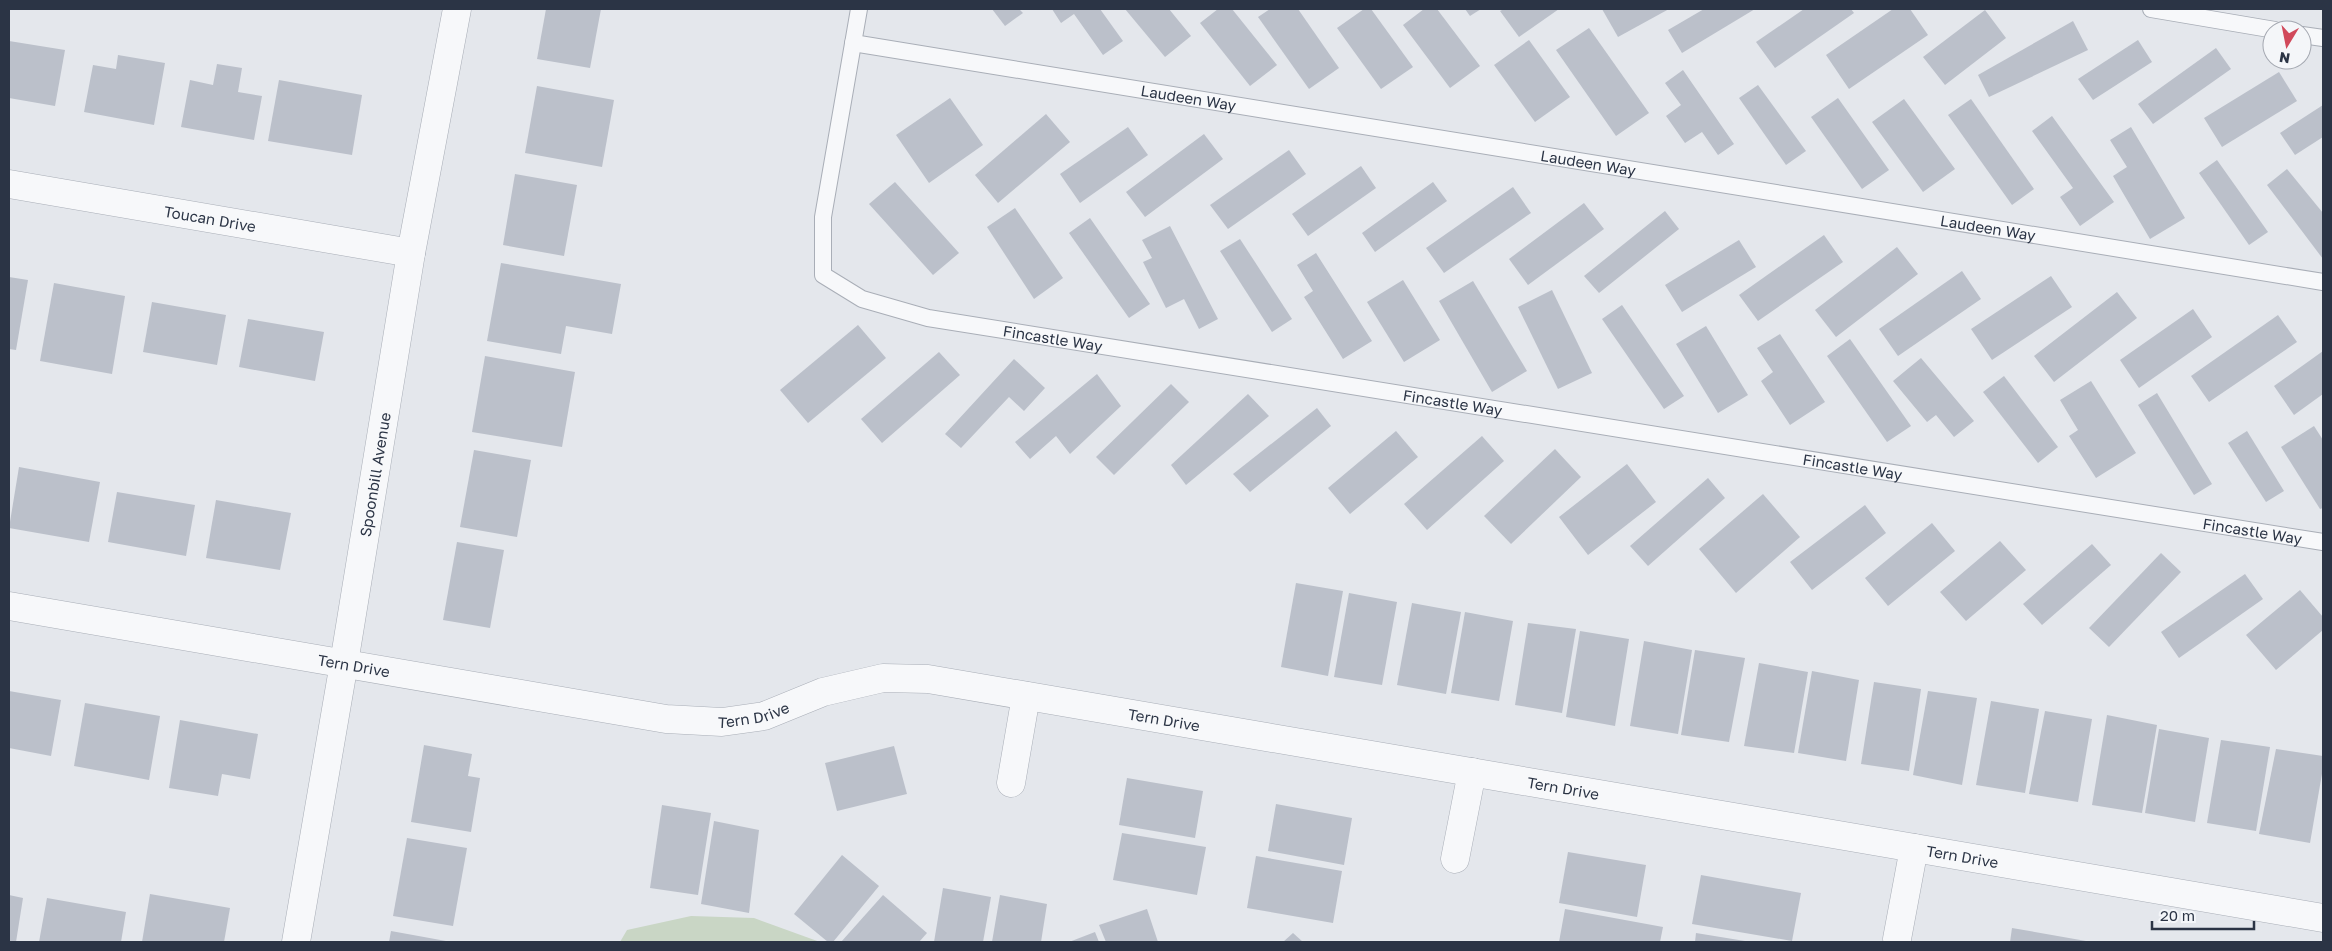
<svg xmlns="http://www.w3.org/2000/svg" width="2332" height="951" viewBox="0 0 2332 951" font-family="'Golos Text',sans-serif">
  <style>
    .green { fill: #c9d6c5 }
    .building { fill: #bbc0ca }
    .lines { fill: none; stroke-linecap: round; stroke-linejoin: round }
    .service-casing { stroke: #a9aeb7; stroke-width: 18 }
    .minor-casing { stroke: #a9aeb7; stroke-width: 29 }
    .service { stroke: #f7f8fa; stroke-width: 16 }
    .minor { stroke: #f7f8fa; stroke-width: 28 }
    .labels { text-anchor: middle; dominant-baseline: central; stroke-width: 4; stroke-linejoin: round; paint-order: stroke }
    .street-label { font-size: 15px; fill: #2b3445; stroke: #f4f6f9 }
  </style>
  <rect width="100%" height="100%" fill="#e4e7ec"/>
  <polygon class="green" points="691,916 754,918 820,942 620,942 627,930"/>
  <g class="building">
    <polygon points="546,9 601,9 590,68 537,59"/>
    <polygon points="992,9 1019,9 1023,13 1005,26"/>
    <polygon points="1052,9 1100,9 1123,41 1103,55 1074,14 1061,23"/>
    <polygon points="1125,9 1169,9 1191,36 1165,57"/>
    <polygon points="1218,9 1232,9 1277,65 1250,86 1200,23"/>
    <polygon points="1270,9 1298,9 1339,68 1309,89 1258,17"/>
    <polygon points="1364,9 1371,9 1413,67 1381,89 1337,28"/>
    <polygon points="1424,9 1437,9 1480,66 1450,88 1403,25"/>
    <polygon points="1465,9 1481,9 1470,16"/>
    <polygon points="1504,9 1559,9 1519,37 1500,11"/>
    <polygon points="1602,9 1669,9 1618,37"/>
    <polygon points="1704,9 1755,9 1682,53 1668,30"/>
    <polygon points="1804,9 1851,9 1854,13 1775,68 1756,42"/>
    <polygon points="1893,9 1910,9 1928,35 1849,89 1826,55"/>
    <polygon points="1985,10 2006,38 1945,85 1923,57"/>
    <polygon points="2073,21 2088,50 1989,97 1978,75"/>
    <polygon points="1589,28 1649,113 1616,136 1556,50"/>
    <polygon points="1529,40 1570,97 1535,122 1494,65"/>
    <polygon points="2138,40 2152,62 2093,100 2078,79"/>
    <polygon points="9,41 65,50 55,106 9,98"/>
    <polygon points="2216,48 2231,69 2153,124 2138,104"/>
    <polygon points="118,55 165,63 154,125 84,112 93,65 116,69"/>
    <polygon points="217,64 242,68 238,92 262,96 254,140 181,127 190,80 213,85"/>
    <polygon points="1683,70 1734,144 1718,155 1702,132 1685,143 1666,116 1681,105 1665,83"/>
    <polygon points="2279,72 2297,101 2222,147 2204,118"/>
    <polygon points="279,80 362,95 352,155 268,141"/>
    <polygon points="1758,85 1806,151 1786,165 1739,98"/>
    <polygon points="537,86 614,100 602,167 525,153"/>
    <polygon points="950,98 983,145 929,183 896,135"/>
    <polygon points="1838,98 1889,170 1862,189 1811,117"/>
    <polygon points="1904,99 1955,169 1923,192 1872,122"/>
    <polygon points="1971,99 2034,189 2012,205 1948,115"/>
    <polygon points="2323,105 2323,137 2295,155 2280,133"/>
    <polygon points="1046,114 1070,142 998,203 975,175"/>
    <polygon points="2052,116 2114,202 2080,226 2060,197 2073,188 2032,131"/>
    <polygon points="1128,127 1148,155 1080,203 1060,174"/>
    <polygon points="2131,127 2185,218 2150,239 2113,176 2127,167 2110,140"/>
    <polygon points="1204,134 1223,159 1145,217 1126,192"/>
    <polygon points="1289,150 1306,174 1228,229 1210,205"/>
    <polygon points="2217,160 2268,232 2249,245 2199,173"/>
    <polygon points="1361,166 1376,188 1308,236 1292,214"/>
    <polygon points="2287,169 2323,213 2323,259 2267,185"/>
    <polygon points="515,174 577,185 564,256 503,245"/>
    <polygon points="895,182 959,253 933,275 869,204"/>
    <polygon points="1433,182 1447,201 1375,252 1362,233"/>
    <polygon points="1513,187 1531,213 1444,273 1426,248"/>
    <polygon points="1584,203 1604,229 1528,285 1509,259"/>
    <polygon points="1015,208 1063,278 1034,299 987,227"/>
    <polygon points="1665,211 1679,229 1599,293 1584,276"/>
    <polygon points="1090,218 1150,304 1129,318 1069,233"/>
    <polygon points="1170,226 1218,319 1199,329 1184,299 1166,308 1143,262 1152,258 1142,240"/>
    <polygon points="1824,235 1843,262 1758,321 1739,295"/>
    <polygon points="1240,239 1292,319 1272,332 1220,251"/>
    <polygon points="1739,240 1756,267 1682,312 1665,285"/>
    <polygon points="1897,247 1918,274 1836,337 1815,310"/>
    <polygon points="1316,253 1372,341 1343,359 1304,297 1313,291 1297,265"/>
    <polygon points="501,263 621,284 612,334 566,326 561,354 487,341"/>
    <polygon points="1962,271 1981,299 1898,356 1879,329"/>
    <polygon points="2051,276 2072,307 1992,360 1971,329"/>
    <polygon points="9,277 28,280 16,350 9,349"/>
    <polygon points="1403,280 1440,340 1404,362 1367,302"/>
    <polygon points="1473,281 1527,371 1492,392 1439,301"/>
    <polygon points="54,283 125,296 112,374 40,361"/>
    <polygon points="1552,290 1592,373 1558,389 1518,307"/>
    <polygon points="2117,292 2137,318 2054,382 2034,356"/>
    <polygon points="152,302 226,315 217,365 143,352"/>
    <polygon points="1622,305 1684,396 1664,409 1602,319"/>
    <polygon points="2193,309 2212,337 2139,388 2120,360"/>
    <polygon points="2278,315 2297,342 2209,402 2191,376"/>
    <polygon points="248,319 324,332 315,381 239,367"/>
    <polygon points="858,325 886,358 808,423 780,390"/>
    <polygon points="1706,326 1748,395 1718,413 1676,344"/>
    <polygon points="1780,334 1825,402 1790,425 1761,381 1773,372 1757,348"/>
    <polygon points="1850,339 1911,426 1887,442 1827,356"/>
    <polygon points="2323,351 2323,394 2294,415 2274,386"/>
    <polygon points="939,352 960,375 882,443 861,419"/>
    <polygon points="485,356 575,372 562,447 472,432"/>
    <polygon points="1921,358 1974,421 1954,437 1936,415 1927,422 1893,381"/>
    <polygon points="1014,359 1045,388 1024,411 1009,397 961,448 945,434"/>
    <polygon points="1097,374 1121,406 1070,454 1056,436 1030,459 1015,442"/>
    <polygon points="2004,376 2058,447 2038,463 1983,392"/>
    <polygon points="2091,381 2136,453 2096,478 2069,436 2078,430 2060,400"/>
    <polygon points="1171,384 1189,402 1114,475 1096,457"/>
    <polygon points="2157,393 2212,484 2194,495 2138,405"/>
    <polygon points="1248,394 1269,416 1186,485 1171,465"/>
    <polygon points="1317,408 1331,426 1250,492 1233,474"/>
    <polygon points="2314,426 2323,440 2323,508 2320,509 2281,447"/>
    <polygon points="1396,431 1418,457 1350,514 1328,488"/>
    <polygon points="2247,431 2284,491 2266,502 2228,443"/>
    <polygon points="1482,436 1504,461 1427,530 1404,504"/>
    <polygon points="1555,449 1581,477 1511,544 1484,516"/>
    <polygon points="474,450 531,460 517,537 460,527"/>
    <polygon points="1627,464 1656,502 1588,555 1559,517"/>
    <polygon points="19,467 100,482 89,542 9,528"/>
    <polygon points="1708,478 1725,498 1648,566 1630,546"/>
    <polygon points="117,492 195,505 186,556 108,542"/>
    <polygon points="1763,494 1800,537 1736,593 1699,549"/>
    <polygon points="216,500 291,513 280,570 206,558"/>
    <polygon points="1865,505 1886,533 1812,590 1790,562"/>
    <polygon points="1932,523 1955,551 1888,606 1865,578"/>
    <polygon points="2000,541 2026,570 1966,621 1940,592"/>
    <polygon points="457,542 504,550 490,628 443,620"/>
    <polygon points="2092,544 2111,565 2042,625 2023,604"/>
    <polygon points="2161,553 2181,572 2109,647 2089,628"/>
    <polygon points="2245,574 2263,599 2179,658 2161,632"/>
    <polygon points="1296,583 1343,591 1328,676 1281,667"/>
    <polygon points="2300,590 2323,617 2323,630 2276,670 2246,635"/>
    <polygon points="1349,593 1397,602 1382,685 1334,677"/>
    <polygon points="1412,603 1461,612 1446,694 1397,685"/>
    <polygon points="1465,612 1513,621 1499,701 1451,693"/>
    <polygon points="1528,623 1576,629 1562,713 1515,705"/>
    <polygon points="1580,631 1629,639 1615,726 1566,717"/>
    <polygon points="1644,641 1692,650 1678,734 1630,726"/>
    <polygon points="1695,650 1745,658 1729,742 1681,735"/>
    <polygon points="1759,663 1808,672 1794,753 1744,746"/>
    <polygon points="1812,671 1859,680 1846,761 1798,753"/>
    <polygon points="1874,682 1921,689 1909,771 1861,764"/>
    <polygon points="9,691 61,700 51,756 9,748"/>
    <polygon points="1928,691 1977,698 1962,785 1913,775"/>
    <polygon points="1991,701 2039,709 2025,793 1976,785"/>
    <polygon points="85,703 160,716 149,780 74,766"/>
    <polygon points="2045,711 2092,719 2078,802 2029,794"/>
    <polygon points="2107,715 2157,725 2142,813 2092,805"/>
    <polygon points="180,720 258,734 250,779 222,774 218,796 169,788"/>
    <polygon points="2159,729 2209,738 2195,822 2145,813"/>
    <polygon points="2221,740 2270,747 2256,831 2207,823"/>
    <polygon points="424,745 472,754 468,776 480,778 471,832 411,822"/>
    <polygon points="894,746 907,794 837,811 825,763"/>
    <polygon points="2276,749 2323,756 2323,768 2310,843 2259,834"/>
    <polygon points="1127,778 1203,791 1195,838 1119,825"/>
    <polygon points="1276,804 1352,818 1344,865 1268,851"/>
    <polygon points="662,805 711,813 698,895 650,888"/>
    <polygon points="714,821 759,830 749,913 701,904"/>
    <polygon points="1122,833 1206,847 1197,895 1113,880"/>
    <polygon points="407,838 467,848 453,926 393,916"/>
    <polygon points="1568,852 1646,865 1637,917 1559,903"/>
    <polygon points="842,855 879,886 833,942 828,942 794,914"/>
    <polygon points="1256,856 1342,871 1333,923 1247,908"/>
    <polygon points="1701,875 1801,893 1792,941 1692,924"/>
    <polygon points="943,888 991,897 983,942 934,942"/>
    <polygon points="150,894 230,908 224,942 142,942"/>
    <polygon points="9,895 23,898 16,942 9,942"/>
    <polygon points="883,895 927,933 919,942 841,942"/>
    <polygon points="1000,895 1047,904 1041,942 992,942"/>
    <polygon points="47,898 126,912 121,942 39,942"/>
    <polygon points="1147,909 1158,942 1106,942 1099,925"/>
    <polygon points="1565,909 1663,927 1660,942 1559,942"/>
    <polygon points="2012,928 2086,941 2086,942 2010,942"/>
    <polygon points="391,931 446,941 446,942 389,942"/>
    <polygon points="1095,932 1099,942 1069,942"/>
    <polygon points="1293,933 1303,942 1283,942"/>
    <polygon points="1696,933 1745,941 1745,942 1695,942"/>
  </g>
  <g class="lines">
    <g class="service-casing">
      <g id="service">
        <path id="s1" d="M859,9l-36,208v58l39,24 66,19 1395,224"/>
        <polyline points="2151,9 2275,30"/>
        <polyline points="2302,35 2323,38"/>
        <path id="s2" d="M853,43l1470,239"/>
      </g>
    </g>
    <g class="minor-casing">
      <g id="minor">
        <path id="s3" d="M9,184l402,69"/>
        <path id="s4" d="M9,606l657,113 56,3 42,-6 59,-24 60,-14 45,1 1395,239"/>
        <polyline points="1011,783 1026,696"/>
        <polyline points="1455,859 1472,772"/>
        <polyline points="1897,939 1914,848"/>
        <path id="s5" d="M296,942l48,-279 67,-410 46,-244"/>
      </g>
    </g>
    <use href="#service" class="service"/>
    <use href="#minor" class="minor"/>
  </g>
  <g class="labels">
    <g class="street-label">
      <text stroke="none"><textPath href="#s2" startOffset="340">Laudeen Way</textPath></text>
      <text stroke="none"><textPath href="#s2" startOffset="745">Laudeen Way</textPath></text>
      <text stroke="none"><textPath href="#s3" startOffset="204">Toucan Drive</textPath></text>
      <text stroke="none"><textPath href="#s2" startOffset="1150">Laudeen Way</textPath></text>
      <text stroke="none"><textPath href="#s1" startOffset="510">Fincastle Way</textPath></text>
      <text stroke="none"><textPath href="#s1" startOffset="915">Fincastle Way</textPath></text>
      <text stroke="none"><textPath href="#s1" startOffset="1320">Fincastle Way</textPath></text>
      <text stroke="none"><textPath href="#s5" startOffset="474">Spoonbill Avenue</textPath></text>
      <text stroke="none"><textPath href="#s1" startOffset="1725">Fincastle Way</textPath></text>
      <text stroke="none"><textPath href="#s4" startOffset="350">Tern Drive</textPath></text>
      <text stroke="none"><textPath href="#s4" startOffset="755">Tern Drive</textPath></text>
      <text stroke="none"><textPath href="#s4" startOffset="1175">Tern Drive</textPath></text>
      <text stroke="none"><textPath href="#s4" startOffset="1580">Tern Drive</textPath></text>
      <text stroke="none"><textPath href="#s4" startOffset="1985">Tern Drive</textPath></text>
    </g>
  </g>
  <rect width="2332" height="951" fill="none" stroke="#2b3445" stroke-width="20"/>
  <g transform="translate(2287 45) rotate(190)"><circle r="24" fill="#f4f6f9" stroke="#a4a8b1"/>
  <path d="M0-4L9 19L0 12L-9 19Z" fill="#d1495b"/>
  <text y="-8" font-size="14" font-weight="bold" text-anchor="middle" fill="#2b3445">N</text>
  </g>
  <path d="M2152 921v8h102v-8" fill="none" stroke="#2b3445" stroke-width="2.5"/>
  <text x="2160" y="921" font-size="15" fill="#2b3445" stroke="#f4f6f9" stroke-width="4" paint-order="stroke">20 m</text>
</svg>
